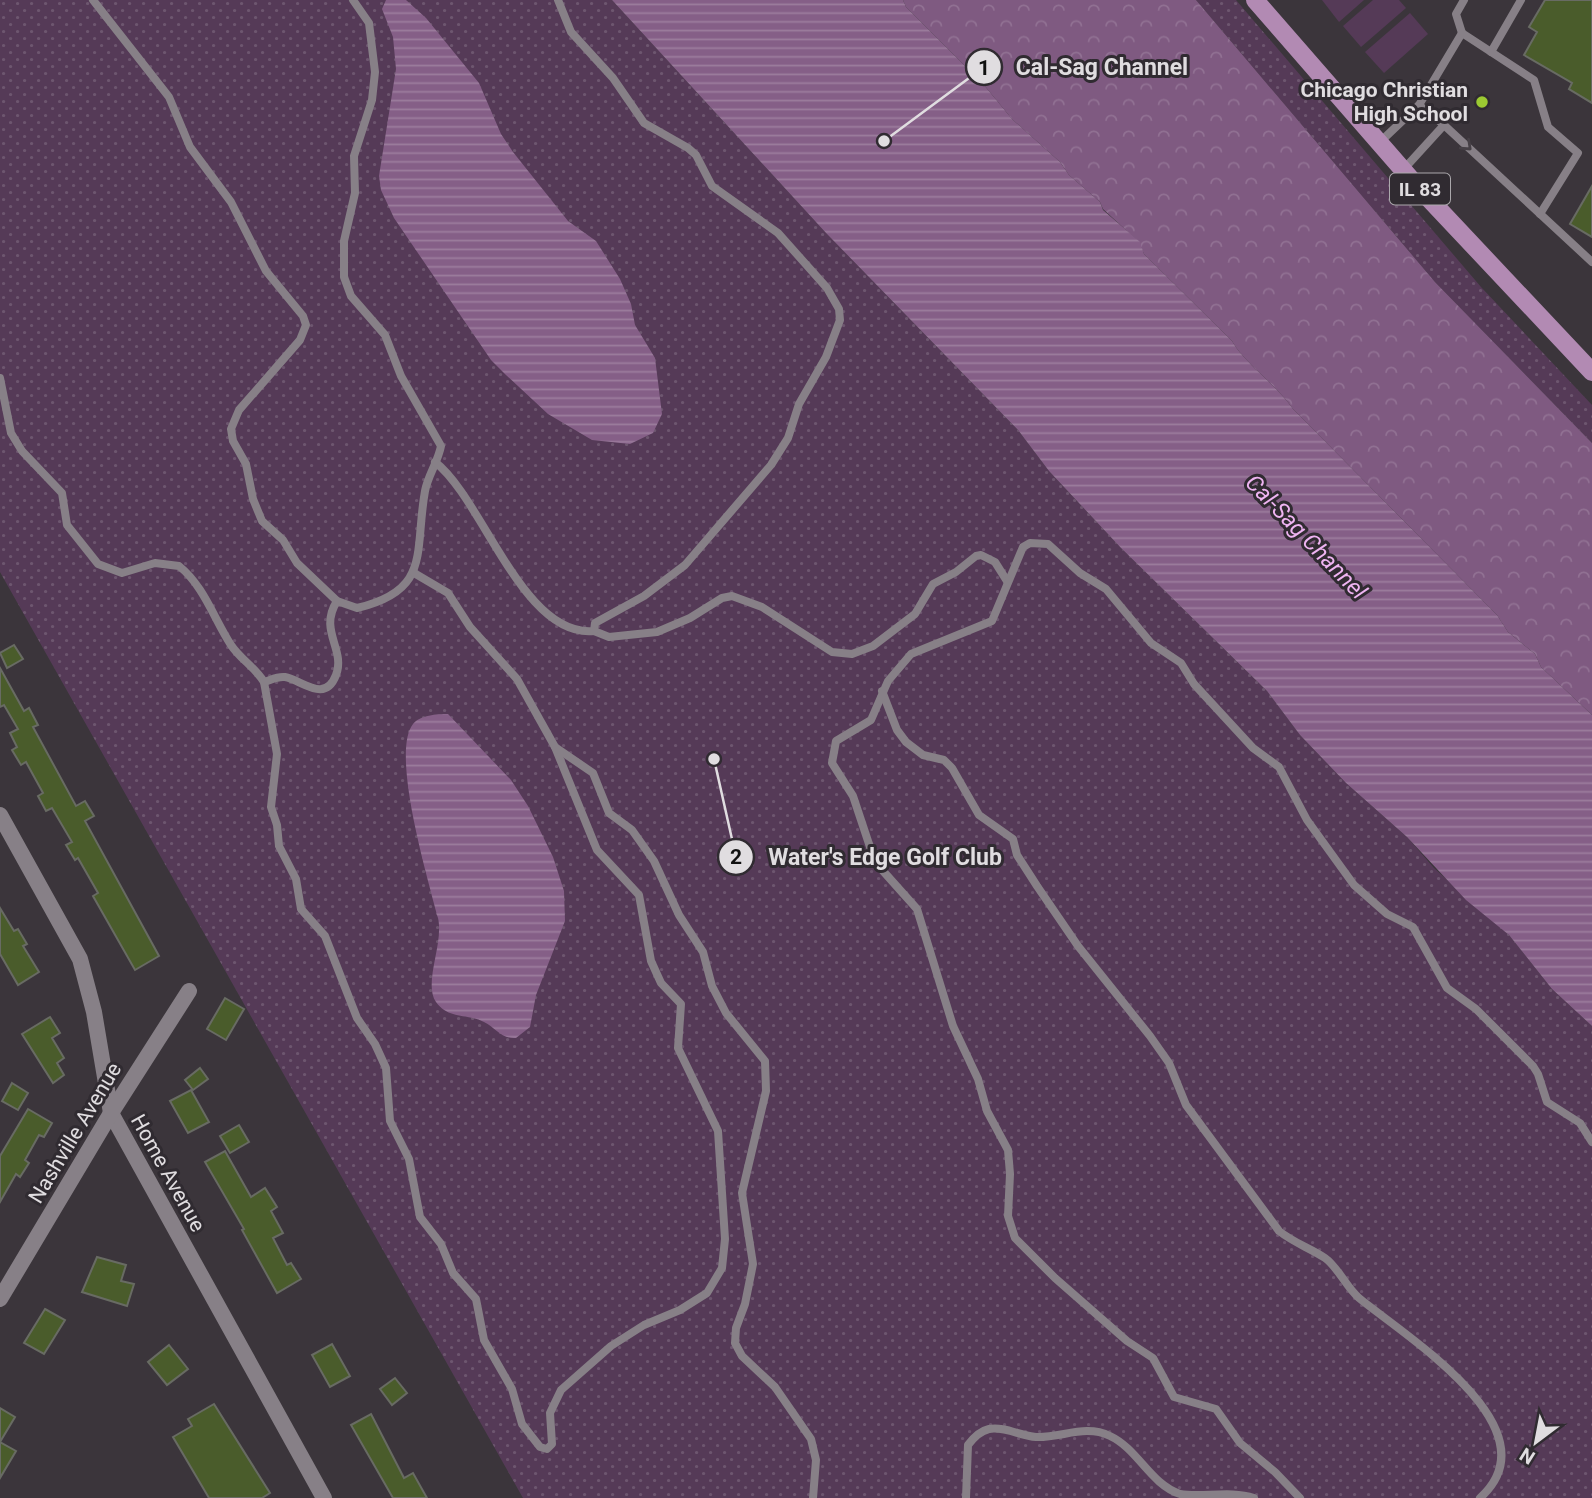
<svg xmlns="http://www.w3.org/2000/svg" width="1592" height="1498" viewBox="0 0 1592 1498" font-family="Roboto,sans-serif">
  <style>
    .grass { fill: url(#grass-dots) }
    .forest { fill: url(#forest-crowns) }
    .pitch { fill: #553a57 }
    .water { fill: url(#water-rules) }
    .building { fill: #4a5c2b; stroke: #686b63; stroke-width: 2 }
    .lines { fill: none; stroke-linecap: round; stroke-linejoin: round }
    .service { stroke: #878087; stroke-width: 8 }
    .minor { stroke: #878087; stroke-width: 16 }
    .primary { stroke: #b28ab3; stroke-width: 18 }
    .oneway { stroke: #464046 }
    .poi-dot { fill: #9cca32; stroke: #302b31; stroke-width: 2.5 }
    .labels { text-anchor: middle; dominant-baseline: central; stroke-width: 6; stroke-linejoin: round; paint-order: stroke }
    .shield { fill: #302b31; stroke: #aba8ac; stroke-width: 2 }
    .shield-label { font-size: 19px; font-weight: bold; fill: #e0dde0 }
    .poi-label { font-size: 21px; font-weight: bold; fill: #e0dde0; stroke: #302b31; text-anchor: end }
    .street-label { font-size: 21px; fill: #e0dde0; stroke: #302b31 }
    .water-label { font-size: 23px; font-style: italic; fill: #efb4f2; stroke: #302b31 }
    .leader { fill: none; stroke: #e0dde0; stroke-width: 2.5 }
    .callout-dot { fill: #e0dde0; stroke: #302b31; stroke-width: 2.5 }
    .mark-label { font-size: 21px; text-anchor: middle; font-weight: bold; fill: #111 }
    .callout-label { font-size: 23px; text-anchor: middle; font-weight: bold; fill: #e0dde0; stroke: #302b31; stroke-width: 6; stroke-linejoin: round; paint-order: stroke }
  </style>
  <defs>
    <pattern id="grass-dots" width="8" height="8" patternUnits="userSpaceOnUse" patternTransform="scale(1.75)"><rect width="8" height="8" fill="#553a57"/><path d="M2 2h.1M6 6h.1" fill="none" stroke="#6d566f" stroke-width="1.8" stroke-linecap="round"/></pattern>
    <pattern id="forest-crowns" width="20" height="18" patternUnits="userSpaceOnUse" patternTransform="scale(1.75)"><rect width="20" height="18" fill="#7f5a81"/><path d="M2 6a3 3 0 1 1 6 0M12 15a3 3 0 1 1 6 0" fill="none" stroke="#917193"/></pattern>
    <pattern id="water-rules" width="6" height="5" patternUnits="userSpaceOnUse" patternTransform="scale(1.75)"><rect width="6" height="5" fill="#855f87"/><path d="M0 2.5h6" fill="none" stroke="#9c7d9d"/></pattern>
  </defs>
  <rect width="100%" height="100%" fill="#3b353b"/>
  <g class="grass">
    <polygon points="0,0 612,0 826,233 1018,430 1049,471 1121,548 1267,691 1300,735 1346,783 1407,837 1434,868 1509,935 1552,989 1592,1026 1592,1498 523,1498 0,572"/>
    <polygon points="1196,0 1236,0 1481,287 1592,405 1592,443 1435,282"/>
  </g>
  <path class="forest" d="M903,0h293l239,282 157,161v272l-51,-48 -6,-13 -27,-22 -11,-17 -204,-206c-17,-25 -48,-45 -61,-68l-88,-87 -5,-12 -36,-33 -3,-7 -31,-27 -9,-13 -48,-43 -28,-34 -78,-78z"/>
  <g class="pitch">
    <polygon points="1322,0 1364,0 1339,22"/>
    <polygon points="1373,0 1399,0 1406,8 1361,47 1343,26"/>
    <polygon points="1410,13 1428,34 1384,73 1365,52"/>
  </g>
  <g class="water">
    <polygon points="386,0 406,0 426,18 479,83 501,134 513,152 568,221 596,241 620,279 631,304 635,325 655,358 662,414 653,433 630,444 592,440 548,414 506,375 491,360 394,218 381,190 379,176 396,69 393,37 382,9"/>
    <path d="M612,0h291l3,7 78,78 28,34 48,43 9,13 31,27 3,8 37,32 4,12 88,87c13,23 44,43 61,68l204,206 11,17 27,22 6,13 51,48v311l-40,-37 -43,-54 -43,-35 -59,-63 -61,-54 -46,-48 -33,-44 -146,-143 -72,-77 -31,-41 -192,-197z"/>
    <path d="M448,714l63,66 17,26 25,51 11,34 1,30 -29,74 -6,32 -14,11c-15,1 -20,-10 -32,-16 -17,-9 -35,-2 -48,-20 -13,-19 8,-58 2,-84 -9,-36 -48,-165 -25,-194 7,-9 24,-10 35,-10z"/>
  </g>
  <g class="building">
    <polygon points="1545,0 1592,0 1592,103 1569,89 1572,83 1524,55 1537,32 1529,27"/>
    <polygon points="1592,186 1592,237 1570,224"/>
    <polygon points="14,645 23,659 7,668 0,653"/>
    <polygon points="0,668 24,711 29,708 38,725 33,727 76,806 85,801 94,816 85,821 159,956 135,970 93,896 98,893 78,858 75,860 66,845 72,842 52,808 46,811 38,796 43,793 26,762 21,765 12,750 17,747 10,733 18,729 4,705 0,707"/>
    <polygon points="0,908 14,931 18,929 27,944 23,946 39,972 18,985 0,954"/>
    <polygon points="225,998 244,1009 226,1040 207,1029"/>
    <polygon points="50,1017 60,1033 52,1038 64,1058 57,1063 64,1075 53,1083 22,1034"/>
    <polygon points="200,1068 208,1079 193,1090 185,1080"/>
    <polygon points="12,1083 28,1093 18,1110 2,1101"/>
    <polygon points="191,1090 209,1122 188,1133 170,1101"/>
    <polygon points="28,1109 52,1123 44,1137 39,1135 25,1160 29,1163 20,1177 16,1174 0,1202 0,1156"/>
    <polygon points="239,1125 249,1142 230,1153 220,1136"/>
    <polygon points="225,1151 251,1197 265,1188 277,1207 271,1211 283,1233 273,1238 287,1265 291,1263 301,1279 277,1293 242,1230 244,1229 205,1162"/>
    <polygon points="97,1257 126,1265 121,1281 134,1284 127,1306 82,1292"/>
    <polygon points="45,1309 65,1320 44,1354 24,1343"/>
    <polygon points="332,1344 350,1376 330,1387 312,1355"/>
    <polygon points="169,1345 188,1369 167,1385 148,1362"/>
    <polygon points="395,1378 407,1393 392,1405 380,1389"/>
    <polygon points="214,1404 270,1493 262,1498 209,1498 173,1437 192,1426 188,1419"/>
    <polygon points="0,1408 15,1417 0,1442 16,1451 0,1478"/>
    <polygon points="371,1414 404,1478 413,1473 427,1498 393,1498 351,1425"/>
  </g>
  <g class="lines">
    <g class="service">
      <path d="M93,0l76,97 21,50 41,55 35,69 37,45 3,9 -6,15 -61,70 -8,19 2,12 13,23 7,35 9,22 21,19 14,23 40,38 20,7c75,-18 57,-56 68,-117 3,-16 13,-29 16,-45l-40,-70 -16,-41 -34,-39 -7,-19v-36l11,-48 -1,-37 18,-56 3,-28 -6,-49 -16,-23"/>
      <polyline points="558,0 571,32 613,78 644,123 688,148 696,155 712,186 778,233 827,288 839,309 840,320 826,357 799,404 788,438 771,465 685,565 644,596 595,623 594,631 609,637 657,632 690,618 722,598 732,596 762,607 832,652 852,654 873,646 915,614 933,584 956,572 976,556 981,555 995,562 1007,581"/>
      <polyline points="1464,0 1456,14 1462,33 1534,80 1548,127 1578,153 1540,214"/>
      <polyline points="1491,52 1521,0"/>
      <polyline points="1419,105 1444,125"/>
      <polyline points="1379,143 1419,105 1462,33"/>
      <polyline points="1403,170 1444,125 1592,262"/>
      <path d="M0,378l11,55 11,18 40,42 5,32 31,39 24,9 33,-10 24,3c25,20 35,53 52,79 9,14 24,22 33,37l13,72 -6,53 6,18 2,21 17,33 5,30 24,27 32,82 18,26 11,24 4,53 19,38 11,58 21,27 12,29 23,26 8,41 28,49 10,35 18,23 7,2 5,-5 -2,-31 11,-23 50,-44 33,-21 36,-15 27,-17 15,-25 3,-29 -7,-108 -40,-83 3,-44 -20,-21 -10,-22 -12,-66 -42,-45 -42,-103 -38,-68 -47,-52 -22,-34 -34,-20"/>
      <path d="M435,462c48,37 88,176 159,169"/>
      <path d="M264,682c7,-2 13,-6 21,-5 17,3 40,27 51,-2 10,-26 -18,-44 1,-74"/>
      <path d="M882,691l15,39 9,12 17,13 21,5 8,8 27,47 34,24 4,16 20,31 41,60 72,90 19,27 17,42 93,126c15,12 31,17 46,27 13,9 21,29 34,40 46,38 198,131 121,200"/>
      <polyline points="555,747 593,773 609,813 632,830 654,861 679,915 703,952 712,986 726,1013 765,1061 766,1091 742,1193 753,1264 745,1304 736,1328 735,1343 742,1356 775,1387 811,1439 816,1460 813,1498"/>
      <path d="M966,1498l2,-53c6,-8 12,-14 21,-16 15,-3 32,7 47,8 26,1 49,-13 74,-1 28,13 40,48 70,58 22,4 50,-4 74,4"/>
      <polyline points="1300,1498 1275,1472 1240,1443 1216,1409 1174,1397 1153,1358 1127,1341 1055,1278 1015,1238 1008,1216 1010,1174 1008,1150 987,1111 978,1079 953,1026 917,909 875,862 853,796 832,763 836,741 871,720 888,681 911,654 992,621 1023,547 1030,543 1048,544 1080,573 1106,589 1151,643 1181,663 1194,684 1253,748 1279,767 1307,820 1354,885 1387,914 1413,927 1447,988 1476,1009 1533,1066 1538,1074 1547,1102 1580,1123 1592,1142"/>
    </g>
    <g class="minor">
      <polyline points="0,815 80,959 94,1012 111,1113 324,1498"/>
      <polyline points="0,1299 111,1113 189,991"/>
    </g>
    <polyline class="primary" points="1255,0 1417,186 1592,372"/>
  </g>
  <defs><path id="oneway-chevron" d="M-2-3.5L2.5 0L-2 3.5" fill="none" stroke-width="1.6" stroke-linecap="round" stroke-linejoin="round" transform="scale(1.75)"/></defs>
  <use class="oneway" href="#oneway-chevron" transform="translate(1467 146) rotate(43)"/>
  <circle class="poi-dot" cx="1482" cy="102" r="7"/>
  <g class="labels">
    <rect class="shield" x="1390" y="173.5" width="60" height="31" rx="5"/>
    <g class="shield-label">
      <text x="1420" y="189">IL 83</text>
    </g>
    <g class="poi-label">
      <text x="1468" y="90">Chicago Christian<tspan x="1468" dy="24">High School</tspan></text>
    </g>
    <g class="street-label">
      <text transform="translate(75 1133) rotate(-59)">Nashville Avenue</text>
      <text transform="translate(168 1173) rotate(61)">Home Avenue</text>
    </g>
    <g class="water-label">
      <text transform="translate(1306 537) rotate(46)">Cal-Sag Channel</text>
    </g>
  </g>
  <path class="leader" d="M884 141L984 67M714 759L736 857"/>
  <g class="callout-dot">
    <circle cx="884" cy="141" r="7"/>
    <circle cx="714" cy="759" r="7"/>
    <circle cx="984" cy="67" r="18"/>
    <circle cx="736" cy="857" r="18"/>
  </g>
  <g class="mark-label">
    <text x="984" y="75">1</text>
    <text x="736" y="864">2</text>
  </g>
  <g class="callout-label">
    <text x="1102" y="75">Cal-Sag Channel</text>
    <text x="885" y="865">Water's Edge Golf Club</text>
  </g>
  <g transform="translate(1536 1442) rotate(212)" stroke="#302b31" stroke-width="5" paint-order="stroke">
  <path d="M0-5L12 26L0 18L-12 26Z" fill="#e0dde0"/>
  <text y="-10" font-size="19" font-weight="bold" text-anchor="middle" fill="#e0dde0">N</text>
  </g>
</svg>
